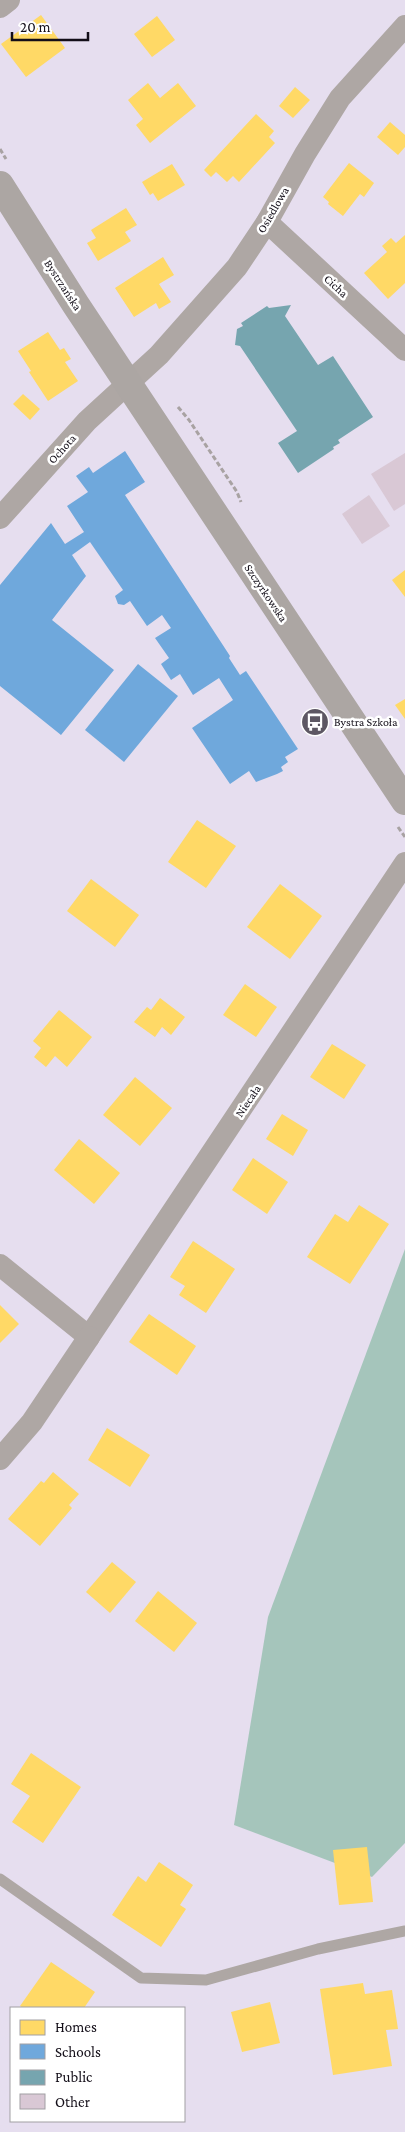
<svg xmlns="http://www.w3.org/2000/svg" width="405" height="2132" viewBox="0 0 405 2132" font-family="'Crimson Pro',serif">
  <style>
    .forest { fill: #a5c5bb }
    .homes { fill: #ffd966 }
    .schools { fill: #6fa8dc }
    .public { fill: #76a5af }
    .building { fill: #d9c8d5 }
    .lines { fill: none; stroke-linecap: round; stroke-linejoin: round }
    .path { stroke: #a8a2a2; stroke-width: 3; stroke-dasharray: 5 2.5; stroke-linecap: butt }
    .lane { stroke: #aea7a4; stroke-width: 11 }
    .street { stroke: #aea7a4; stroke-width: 22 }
    .secondary { stroke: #aca6a3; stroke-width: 28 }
    .labels { text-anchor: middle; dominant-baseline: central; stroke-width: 5; stroke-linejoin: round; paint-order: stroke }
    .street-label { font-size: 12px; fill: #130e18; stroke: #fff }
    .poi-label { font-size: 12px; fill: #130e18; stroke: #fff; text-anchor: start }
  </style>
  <rect width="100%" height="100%" fill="#e6deef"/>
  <polygon class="forest" points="405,1249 405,1843 372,1877 234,1825 268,1617"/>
  <g class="homes">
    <polygon points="41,15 65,48 26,77 1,44"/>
    <polygon points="157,16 175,40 152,57 134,34"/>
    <polygon points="148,83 160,98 178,83 196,106 150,143 136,125 143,119 128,100"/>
    <polygon points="295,87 310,100 293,118 279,106"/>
    <polygon points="256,114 274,131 269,137 275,143 239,182 233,176 227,182 216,172 211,177 204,170"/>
    <polygon points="390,122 405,135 405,147 398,155 377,137"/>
    <polygon points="349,163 374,183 364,197 360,194 343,216 328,204 329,202 323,197"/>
    <polygon points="172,164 185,185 158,201 153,193 150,195 142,182"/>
    <polygon points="126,208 137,225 125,232 131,241 98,261 87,243 96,238 91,230"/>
    <polygon points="405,235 405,283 388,299 364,273 387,252 382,246 391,238 396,243"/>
    <polygon points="163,257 174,275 159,284 171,302 159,309 156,303 134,317 115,288"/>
    <polygon points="48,332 60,350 64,348 71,359 65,362 78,381 48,401 29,372 31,371 18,351"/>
    <polygon points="23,394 40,409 30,420 13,404"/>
    <polygon points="405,570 405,597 392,580"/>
    <polygon points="405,699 405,719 395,705"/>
    <polygon points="197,820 236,846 206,888 168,862"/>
    <polygon points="91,879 139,915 115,947 67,911"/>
    <polygon points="280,884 322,916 290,959 247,927"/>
    <polygon points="245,984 277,1007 256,1037 223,1015"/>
    <polygon points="160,998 185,1017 171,1035 162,1027 155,1037 134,1022 147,1007 151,1010"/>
    <polygon points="59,1010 92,1037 67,1067 55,1056 46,1067 34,1057 41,1048 33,1041"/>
    <polygon points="332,1044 366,1065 344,1099 310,1077"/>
    <polygon points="135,1077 172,1108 140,1146 103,1115"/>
    <polygon points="282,1114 308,1130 293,1156 266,1139"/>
    <polygon points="79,1139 120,1173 94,1204 54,1170"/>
    <polygon points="253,1158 288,1182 267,1214 232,1190"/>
    <polygon points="359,1205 389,1224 350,1284 307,1257 335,1214 348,1222"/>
    <polygon points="193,1241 235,1269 206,1313 179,1295 185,1286 170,1277"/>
    <polygon points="0,1305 19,1324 0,1343"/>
    <polygon points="149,1314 196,1346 177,1375 129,1342"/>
    <polygon points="107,1428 150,1455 130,1487 88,1460"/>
    <polygon points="53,1472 79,1494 69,1505 72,1508 40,1546 8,1519 41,1481 44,1483"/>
    <polygon points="112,1562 136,1582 110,1613 86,1592"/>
    <polygon points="158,1591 197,1623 174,1652 135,1621"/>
    <polygon points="31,1753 81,1787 43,1843 12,1822 30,1796 11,1784"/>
    <polygon points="367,1847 373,1902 339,1905 333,1850"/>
    <polygon points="159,1862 193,1885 180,1905 186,1909 161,1947 112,1915 138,1876 146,1882"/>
    <polygon points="51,1962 95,1992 84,2008 23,2008 20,2006"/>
    <polygon points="363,1983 365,1994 392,1990 398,2029 386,2030 392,2066 333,2075 320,1989"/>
    <polygon points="270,2002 280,2043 242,2052 231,2012"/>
  </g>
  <g class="schools">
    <polygon points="125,451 145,482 125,495 230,656 229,658 240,675 246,671 298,749 285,757 288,762 281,767 283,771 277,774 256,782 249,771 230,784 192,728 233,700 219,678 193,695 180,674 171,680 161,664 169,658 155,638 171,628 162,615 147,626 130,601 124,605 118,604 115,596 123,590 90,542 72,555 86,576 52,620 114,670 61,735 0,686 0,585 51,523 65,544 84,532 67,506 88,492 76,476 89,467 93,473"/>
    <polygon points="138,664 178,696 124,762 85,730"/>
  </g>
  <polygon class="public" points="291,305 285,316 318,365 333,356 373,417 338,440 340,443 333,447 334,449 298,473 278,443 297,431 240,346 235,345 237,329 243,326 241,323 267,306 269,308"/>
  <g class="building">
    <polygon points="405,453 405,504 394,511 371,474"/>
    <polygon points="369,495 390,526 362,544 342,514"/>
  </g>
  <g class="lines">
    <g class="path">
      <polyline points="0,149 6,159"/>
      <polyline points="178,407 189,420 237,492 241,502"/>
      <polyline points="398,827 405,837"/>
    </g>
    <polyline class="lane" points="0,1879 141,1978 206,1980 318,1949 405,1931"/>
    <g class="street">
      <polyline points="0,7 9,0"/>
      <polyline points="267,222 405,350"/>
      <polyline points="0,518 87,421 159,355 237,267 267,222 305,154 340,98 405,26"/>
      <polyline points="0,1265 89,1337 405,863"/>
      <polyline points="0,1459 32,1422 89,1337"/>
    </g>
    <polyline class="secondary" points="0,185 76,305 405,801"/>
  </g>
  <defs>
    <g id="bus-disc" transform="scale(1.4375)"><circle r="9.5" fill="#5d5763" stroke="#fff"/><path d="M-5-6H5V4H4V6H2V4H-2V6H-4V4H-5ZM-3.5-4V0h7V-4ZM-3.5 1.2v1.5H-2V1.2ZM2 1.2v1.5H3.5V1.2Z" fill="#fff"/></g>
  </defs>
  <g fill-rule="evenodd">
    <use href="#bus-disc" x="315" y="722"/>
  </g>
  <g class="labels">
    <g class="street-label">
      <text transform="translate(273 210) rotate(-60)">Osiedlowa</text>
      <text transform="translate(63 285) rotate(57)">Bystrzańska</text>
      <text transform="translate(336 286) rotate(43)">Cicha</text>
      <text transform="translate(62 449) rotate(-48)">Ochota</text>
      <text transform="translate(266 593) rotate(56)">Szczyrkowska</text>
      <text transform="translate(248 1101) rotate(-56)">Niecała</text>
    </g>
    <g class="poi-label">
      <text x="334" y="722">Bystra Szkoła</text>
    </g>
  </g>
  <rect x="10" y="2007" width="175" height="115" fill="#ffffff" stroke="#a19fa3"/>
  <rect x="20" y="2020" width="25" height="15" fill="#ffd966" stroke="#a19fa3"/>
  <text x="55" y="2032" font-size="15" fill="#130e18">Homes</text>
  <rect x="20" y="2044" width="25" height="15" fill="#6fa8dc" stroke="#a19fa3"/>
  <text x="55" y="2057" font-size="15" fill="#130e18">Schools</text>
  <rect x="20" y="2070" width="25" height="15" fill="#76a5af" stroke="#a19fa3"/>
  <text x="55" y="2082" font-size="15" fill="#130e18">Public</text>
  <rect x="20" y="2094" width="25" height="15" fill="#d9c8d5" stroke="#a19fa3"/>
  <text x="55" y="2107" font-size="15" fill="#130e18">Other</text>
  <path d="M12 32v8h76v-8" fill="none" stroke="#130e18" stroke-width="2.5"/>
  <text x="20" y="32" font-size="15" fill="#130e18" stroke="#ffffff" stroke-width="4" paint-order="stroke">20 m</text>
</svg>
